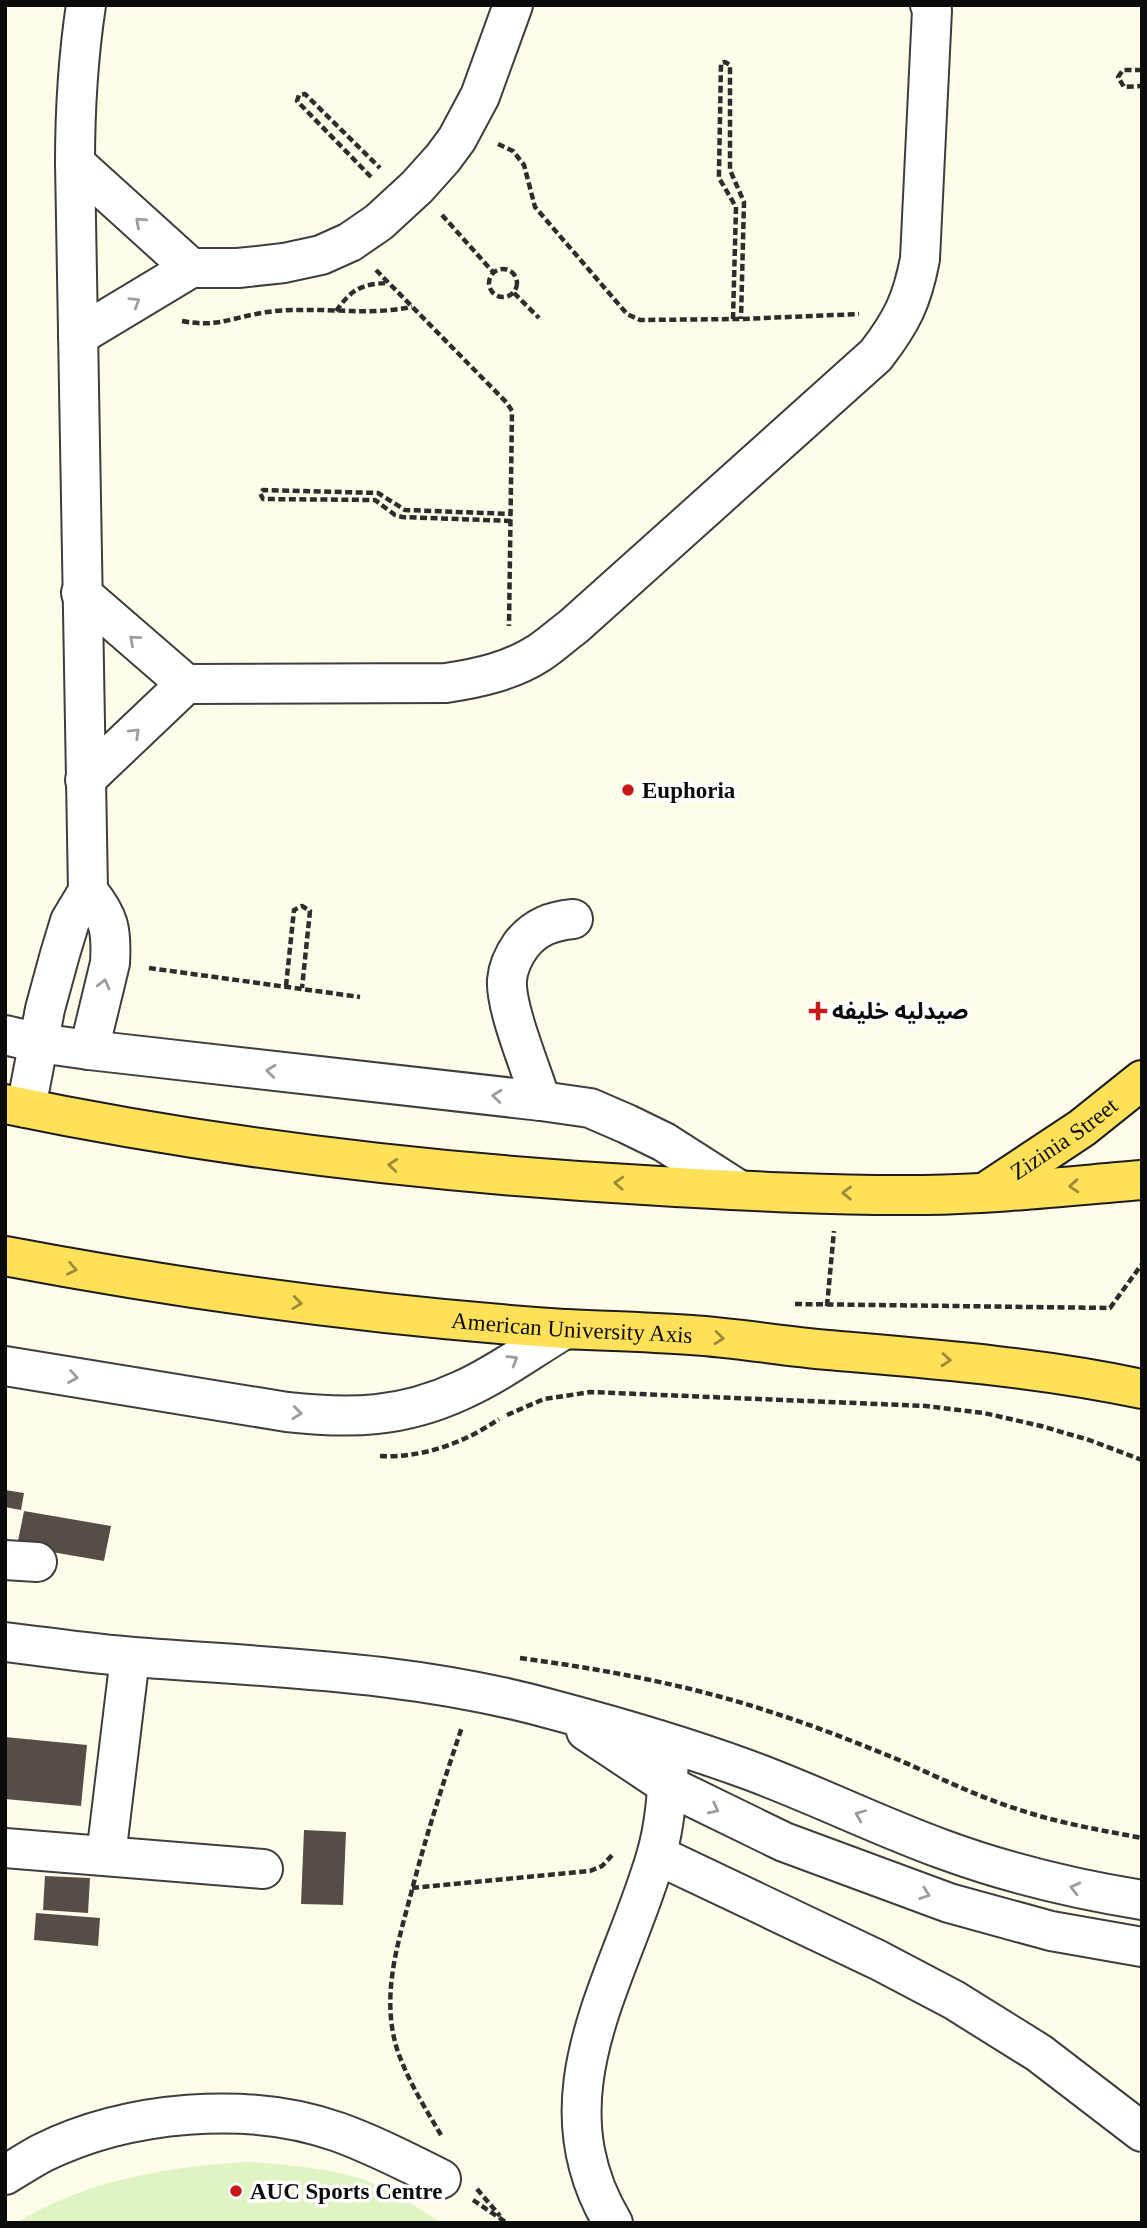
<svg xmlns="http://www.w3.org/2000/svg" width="1147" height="2228" viewBox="0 0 1147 2228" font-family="'Times New Roman','Noto Sans Arabic',serif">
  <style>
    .pitch { fill: #dff4c2 }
    .building { fill: #554d46 }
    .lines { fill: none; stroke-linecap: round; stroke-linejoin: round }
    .minor-casing { stroke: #3e3e3e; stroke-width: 42 }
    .major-casing { stroke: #1c1c1c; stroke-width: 42 }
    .path { stroke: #2d2d2d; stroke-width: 4.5; stroke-dasharray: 7 3.5; stroke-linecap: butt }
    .minor { stroke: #fff; stroke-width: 38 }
    .major { stroke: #ffe159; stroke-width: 38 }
    .oneway { stroke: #9d9d9d }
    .oneway2 { stroke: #9d8b3a }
    .poi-dot { fill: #c91815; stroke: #fff; stroke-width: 2.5 }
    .labels { text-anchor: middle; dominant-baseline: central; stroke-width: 7; stroke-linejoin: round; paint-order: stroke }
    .poi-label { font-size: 23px; font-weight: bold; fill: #0b0b0b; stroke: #fff; text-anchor: start }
    .street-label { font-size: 23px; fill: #0b0b0b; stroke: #fff }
  </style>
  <rect width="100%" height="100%" fill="#fffce9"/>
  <path class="pitch" d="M250,2162c37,3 73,6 109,16 23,7 62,31 82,45h-425c70,-43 154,-57 234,-61z"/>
  <g class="building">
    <polygon points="5,1490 24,1493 21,1510 5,1507"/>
    <polygon points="24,1511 111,1526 104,1561 17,1546"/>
    <polygon points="5,1737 87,1745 81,1806 5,1799"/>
    <polygon points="304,1830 346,1832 343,1905 301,1904"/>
    <polygon points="45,1876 90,1878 88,1913 43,1910"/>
    <polygon points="36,1913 100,1918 98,1946 34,1940"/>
  </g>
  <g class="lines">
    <g class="minor-casing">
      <g id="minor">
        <polyline points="75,163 191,268"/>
        <polyline points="78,336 191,268 238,268 284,263 321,255 350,242 379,222 417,187 443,158 457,139 480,96 513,5"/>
        <path d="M81,593l105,91 260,-1c33,-5 65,-12 93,-30 12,-8 23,-18 35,-27l302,-271c26,-34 36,-54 44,-96l12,-249 -2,-5"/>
        <polyline points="85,780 186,684"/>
        <path d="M88,891c21,26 24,38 22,72l-21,87"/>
        <polyline points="5,1035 39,1043 89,1050 541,1101 590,1108 627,1124 664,1142 739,1190"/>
        <path d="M541,1101c-9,-30 -36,-93 -34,-121 1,-13 7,-25 14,-35 14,-18 31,-24 52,-26"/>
        <path d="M26,1108l19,-99 15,-55 10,-33 18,-30 -13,-728c0,-53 3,-105 11,-158"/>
        <path d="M5,1366l282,46c64,7 115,6 175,-22 36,-16 69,-41 103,-61"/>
        <polyline points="5,1560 37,1562"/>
        <path d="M5,1642c43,5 86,12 129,15 143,11 281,14 420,53 64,17 129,36 192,59 66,24 130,56 196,80 65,24 132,40 200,51"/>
        <polyline points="586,1731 667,1785 784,1842 949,1903 1051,1931 1142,1947"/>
        <polyline points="5,1848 263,1869"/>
        <polyline points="657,1855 878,1960 954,2000 1039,2053 1142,2132"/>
        <polyline points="106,1856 130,1657"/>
        <path d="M5,2175c12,-7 24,-15 37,-22 85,-42 206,-53 296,-21 36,13 69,30 103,47"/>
        <path d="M613,2223c-77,-128 7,-243 43,-367 9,-30 11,-63 13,-95"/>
      </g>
    </g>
    <g class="major-casing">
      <g id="major">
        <path d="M5,1104c216,45 436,70 655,82 88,5 176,10 264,9 73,-1 145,-9 218,-15"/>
        <path id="s1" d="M987,1191l95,-63 60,-48"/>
        <path id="s2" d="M5,1256c185,35 371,60 559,73 42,2 85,3 127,6 46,3 91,11 137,15 105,9 210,17 314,39"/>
      </g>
    </g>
    <g class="path">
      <polyline points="1142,70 1123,70 1118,77 1124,87 1142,86"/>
      <polyline points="498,144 513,151 524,165 535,207 627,314 640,320 741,319 859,314"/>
      <polyline points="371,177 297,101 299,95 305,94 380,168"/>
      <polyline points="442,215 493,272"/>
      <circle cx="503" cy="283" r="14"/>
      <polyline points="376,270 507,403 512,411 509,626"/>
      <polyline points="514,293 539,318"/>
      <path d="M336,311c16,-22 25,-27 52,-28"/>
      <polyline points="733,319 736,207 719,178 719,173 721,63 725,62 730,65 730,170 744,202 741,319"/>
      <path d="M182,321c33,6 43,-1 74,-7 13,-3 29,-4 43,-4 41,-1 71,5 113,-3"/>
      <polyline points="511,521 402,517 395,515 375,500 263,499 260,493 263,490 378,493 405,510 512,514"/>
      <polyline points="149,968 360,997"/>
      <polyline points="286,986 294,910 302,906 310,911 302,988"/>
      <polyline points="795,1304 1110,1308 1142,1264"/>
      <polyline points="827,1306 834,1231"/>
      <polyline points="507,1415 544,1399 591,1392 926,1406 984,1413 1041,1426 1089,1440 1142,1460"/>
      <path d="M380,1456c43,2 84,-13 119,-37"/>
      <path d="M520,1658c88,12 175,28 260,57 40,13 80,29 119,45 39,17 77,36 118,49 41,14 83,21 125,29"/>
      <polyline points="412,1888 590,1871 602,1866 614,1853"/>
      <path d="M441,2135c-16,-27 -34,-56 -44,-86 -17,-55 2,-109 16,-163 14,-53 31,-106 49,-159"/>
      <polyline points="477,2189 500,2216"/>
      <polyline points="473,2200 507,2223"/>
    </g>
    <use href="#minor" class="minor"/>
    <use href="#major" class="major"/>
  </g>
  <defs><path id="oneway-chevron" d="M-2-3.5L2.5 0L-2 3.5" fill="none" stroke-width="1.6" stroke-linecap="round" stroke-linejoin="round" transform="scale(1.75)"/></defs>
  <g class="oneway">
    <use href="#oneway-chevron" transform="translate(140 222) rotate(-138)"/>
    <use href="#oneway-chevron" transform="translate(135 302) rotate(-32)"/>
    <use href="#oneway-chevron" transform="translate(134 640) rotate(-139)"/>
    <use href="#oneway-chevron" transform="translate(135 733) rotate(-44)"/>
    <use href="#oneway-chevron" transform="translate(104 984) rotate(-76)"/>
    <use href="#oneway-chevron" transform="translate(271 1071) rotate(-174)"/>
    <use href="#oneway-chevron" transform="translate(497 1096) rotate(-174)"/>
    <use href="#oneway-chevron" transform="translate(513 1360) rotate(-31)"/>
    <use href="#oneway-chevron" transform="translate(73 1377) rotate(9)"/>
    <use href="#oneway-chevron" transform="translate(297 1413) rotate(7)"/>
    <use href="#oneway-chevron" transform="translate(714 1809) rotate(27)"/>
    <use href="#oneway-chevron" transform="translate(860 1815) rotate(-157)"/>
    <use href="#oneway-chevron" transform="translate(1075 1888) rotate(-166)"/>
    <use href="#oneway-chevron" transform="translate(925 1894) rotate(20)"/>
  </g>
  <g class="oneway2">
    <use href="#oneway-chevron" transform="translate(393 1165) rotate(-175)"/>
    <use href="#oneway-chevron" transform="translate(619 1183) rotate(-177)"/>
    <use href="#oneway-chevron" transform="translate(1074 1186) rotate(176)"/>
    <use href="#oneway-chevron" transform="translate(847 1193) rotate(-179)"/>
    <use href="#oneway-chevron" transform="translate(72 1269) rotate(11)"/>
    <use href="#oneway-chevron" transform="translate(297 1303) rotate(7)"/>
    <use href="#oneway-chevron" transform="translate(719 1338) rotate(6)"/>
    <use href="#oneway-chevron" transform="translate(946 1360) rotate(5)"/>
  </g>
  <g class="poi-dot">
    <circle cx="628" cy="790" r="7"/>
    <path d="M814.5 1000.5h7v7h7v7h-7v7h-7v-7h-7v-7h7z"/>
    <circle cx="236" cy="2191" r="7"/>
  </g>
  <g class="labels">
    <g class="poi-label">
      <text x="642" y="790">Euphoria</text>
      <text x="832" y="1011">صيدليه خليفه</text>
      <text x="250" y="2191">AUC Sports Centre</text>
    </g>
    <g class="street-label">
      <text stroke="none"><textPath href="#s1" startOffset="93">Zizinia Street</textPath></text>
      <text stroke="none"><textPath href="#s2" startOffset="572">American University Axis</textPath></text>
    </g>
  </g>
  <rect width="1147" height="2228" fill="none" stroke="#0b0b0b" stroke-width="14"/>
</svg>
